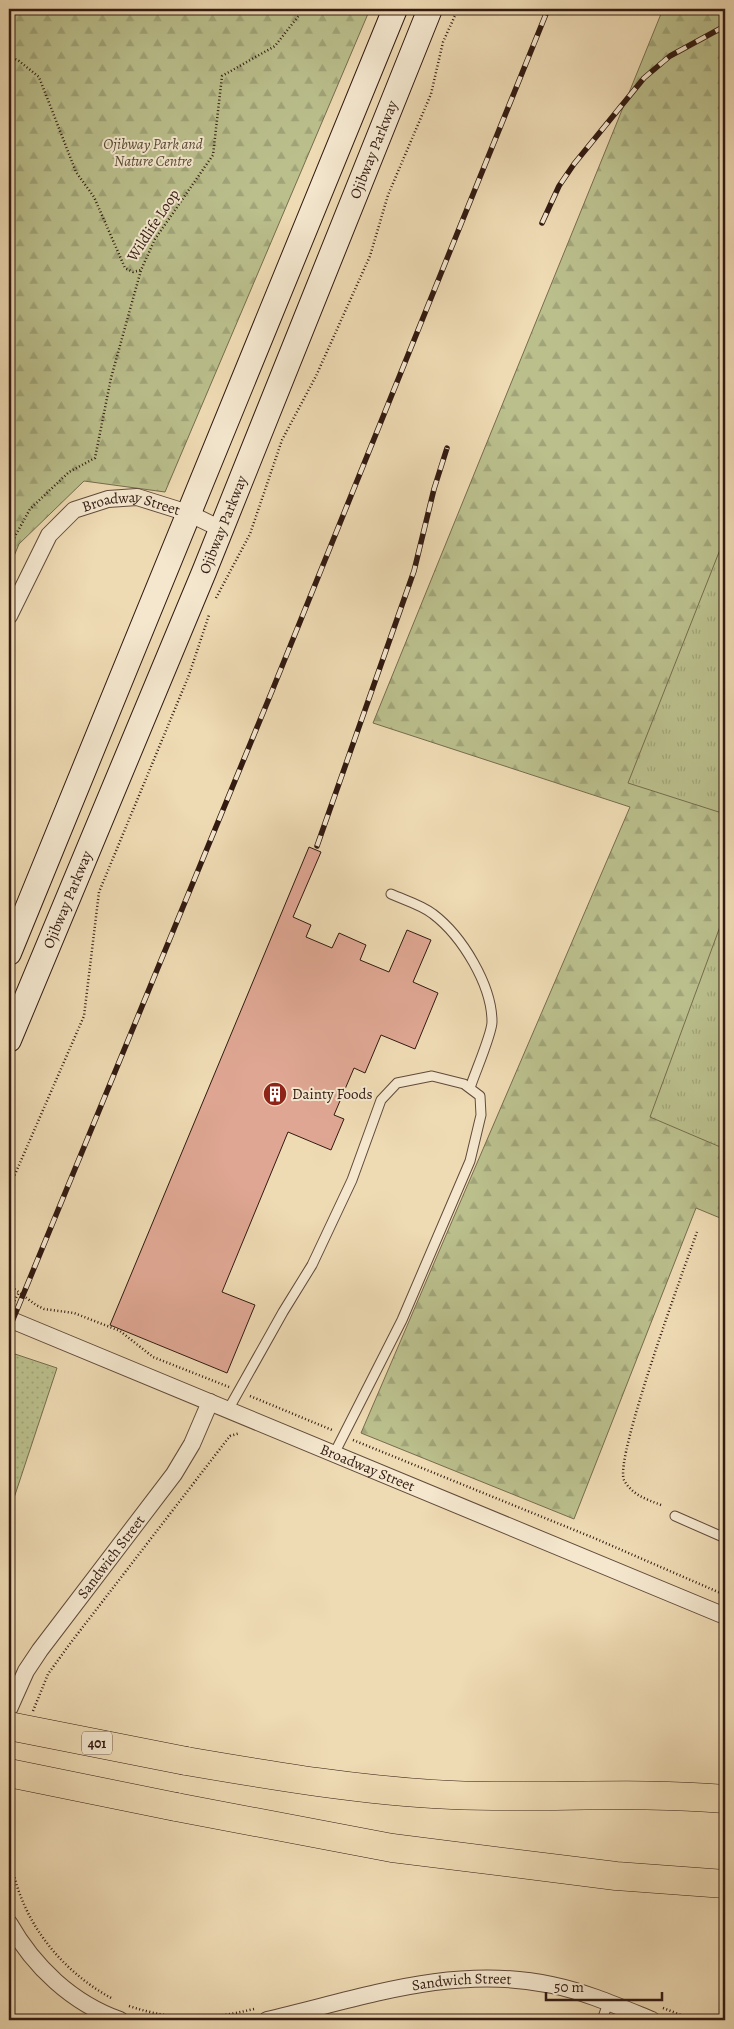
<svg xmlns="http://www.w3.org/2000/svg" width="734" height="2029" viewBox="0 0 734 2029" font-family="Alegreya,serif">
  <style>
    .grass { fill: url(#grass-dots); stroke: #766c4e }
    .forest { fill: url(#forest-firs); stroke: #766c4e }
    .park { fill: url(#park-tufts); stroke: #766c4e }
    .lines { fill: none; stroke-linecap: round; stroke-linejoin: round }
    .stream { stroke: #737975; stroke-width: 4.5 }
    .building { fill: #dfa793; stroke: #321a11 }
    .service-casing { stroke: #614a3a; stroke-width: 11 }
    .minor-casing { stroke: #614a3a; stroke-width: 18 }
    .secondary-casing { stroke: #321a11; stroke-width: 26 }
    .motorway-casing { stroke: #321a11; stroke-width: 29 }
    .path { stroke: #321a11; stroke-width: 2.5; stroke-dasharray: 1 2.5; stroke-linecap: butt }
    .service { stroke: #f4e7ce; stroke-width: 9 }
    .minor { stroke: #f4e7ce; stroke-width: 16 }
    .secondary { stroke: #f4e7ce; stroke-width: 24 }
    .motorway { stroke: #eedab3; stroke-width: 28 }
    .rail-casing { stroke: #321a11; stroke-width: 5.5 }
    .rail { stroke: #f4e7ce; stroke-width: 4; stroke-dasharray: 11; stroke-linecap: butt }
    .motorway-bridge-casing { stroke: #321a11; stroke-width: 29; stroke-linecap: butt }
    .motorway-bridge { stroke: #eedab3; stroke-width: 28 }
    .labels { text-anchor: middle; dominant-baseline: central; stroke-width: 4; stroke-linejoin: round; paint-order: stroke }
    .shield { fill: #f4e7ce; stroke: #6c584a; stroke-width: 1 }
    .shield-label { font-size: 14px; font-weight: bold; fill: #321a11 }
    .park-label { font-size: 15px; font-style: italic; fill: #5b4c36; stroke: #f4e7ce }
    .street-label { font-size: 15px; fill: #321a11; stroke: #f4e7ce }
    .poi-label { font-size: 15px; fill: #321a11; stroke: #f4e7ce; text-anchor: start }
  </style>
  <defs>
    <pattern id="grass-dots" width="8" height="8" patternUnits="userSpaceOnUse" patternTransform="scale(1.25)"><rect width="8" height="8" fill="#babf8c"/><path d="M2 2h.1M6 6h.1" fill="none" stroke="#a0a478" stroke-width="1.8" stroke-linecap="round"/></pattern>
    <pattern id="forest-firs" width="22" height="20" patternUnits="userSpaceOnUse" patternTransform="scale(1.25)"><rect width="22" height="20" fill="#babf8c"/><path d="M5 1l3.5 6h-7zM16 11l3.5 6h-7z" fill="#a0a478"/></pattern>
    <pattern id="park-tufts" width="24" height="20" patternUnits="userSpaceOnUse" patternTransform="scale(1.25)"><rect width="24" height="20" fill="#babf8c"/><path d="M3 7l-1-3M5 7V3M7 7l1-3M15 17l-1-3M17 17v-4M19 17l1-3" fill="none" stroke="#a0a478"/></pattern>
  </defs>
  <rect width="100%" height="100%" fill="#eedab3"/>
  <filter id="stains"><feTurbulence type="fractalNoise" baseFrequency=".004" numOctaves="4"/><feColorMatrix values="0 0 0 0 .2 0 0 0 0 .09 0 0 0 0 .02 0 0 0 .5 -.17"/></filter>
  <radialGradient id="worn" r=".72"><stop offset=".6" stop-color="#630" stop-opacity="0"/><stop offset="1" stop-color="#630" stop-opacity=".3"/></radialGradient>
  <polygon class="grass" points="9,1352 57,1368 9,1513"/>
  <g class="forest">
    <polygon points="9,9 370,9 165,492 84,481 19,544 9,568"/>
    <polygon points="663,9 725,9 725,1220 696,1208 574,1519 361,1433 630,807 373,723"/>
  </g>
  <g class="park">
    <polygon points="725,537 725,814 628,783"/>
    <polygon points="725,913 725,1149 650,1117"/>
  </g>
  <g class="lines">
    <g class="stream">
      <polyline points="372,9 380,12"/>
      <polyline points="9,884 12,885"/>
    </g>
  </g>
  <polygon class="building" points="309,847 321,852 293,917 311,925 306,937 332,948 339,933 366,945 360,960 389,972 407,930 431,940 413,982 438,993 415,1049 381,1035 365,1073 354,1068 334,1115 344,1119 331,1150 288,1132 222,1292 255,1305 227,1373 110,1325"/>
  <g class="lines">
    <g class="service-casing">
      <g id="service">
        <path d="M391,894c13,6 31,11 42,20 29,22 59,71 59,108 0,12 -18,53 -22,66"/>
        <polyline points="228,1410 283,1312 312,1265 352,1180 381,1100 397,1083 432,1076 464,1084 480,1096 481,1115 470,1161 402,1320 334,1454"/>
        <polyline points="675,1516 725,1538"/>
        <polyline points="602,2020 608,2003"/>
      </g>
    </g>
    <g class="minor-casing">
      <g id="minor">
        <path id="s1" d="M9,616l40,-81 25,-25 34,-11 29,-2 51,16 33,16"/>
        <path id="s2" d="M9,1319l716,297"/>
        <path id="s3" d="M9,1709l17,-38 14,-21 134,-176 18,-30 18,-42"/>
        <path d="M9,1923c25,44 63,80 111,97"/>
        <path id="s4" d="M267,2020c95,-22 186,-56 285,-35 34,7 68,22 100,35"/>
      </g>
    </g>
    <g class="secondary-casing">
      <g id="secondary">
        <polyline points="9,953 395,9"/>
        <path id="s5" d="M9,1040l195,-468 226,-563"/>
      </g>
    </g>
    <g class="motorway-casing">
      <g id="motorway">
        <path d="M186,1761c88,15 176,30 266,34 91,4 182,-4 273,4"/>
        <polyline points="176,1807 392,1848 616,1876 725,1884"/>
      </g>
    </g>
    <g class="path">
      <polyline points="9,56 19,61 39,77 76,172 94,197 125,268 133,272 141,270 155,239 213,155 222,76 275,46 304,9"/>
      <polyline points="9,547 30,509 69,472 95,458 111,378 141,270"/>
      <polyline points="216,598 250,534 282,440 316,376 370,256 388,195 431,94 443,42 458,9"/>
      <polyline points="9,1188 84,1016 99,892 189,675 209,615"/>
      <polyline points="9,1285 36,1305 44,1309 74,1313 120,1331 153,1357 229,1387"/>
      <polyline points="13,1304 19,1292"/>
      <polyline points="250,1396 332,1430"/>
      <polyline points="353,1440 594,1538 725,1595"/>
      <path d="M661,1505c-15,-6 -29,-10 -37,-25 -10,-22 61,-214 73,-248"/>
      <polyline points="33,1711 48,1674 69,1645 223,1445 230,1436 240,1433"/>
      <polyline points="9,1809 11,1796"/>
      <path d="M9,1843c4,67 46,125 104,156"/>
      <path d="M129,2006c45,15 80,14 125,3"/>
      <polyline points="663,2008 694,2020"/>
    </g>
    <use href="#service" class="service"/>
    <use href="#minor" class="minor"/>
    <use href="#secondary" class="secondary"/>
    <use href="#motorway" class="motorway"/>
    <g class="rail-casing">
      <g id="rail">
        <polyline points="542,223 559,186 574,164 644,78 670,56 725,26"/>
        <polyline points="317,846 414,571 434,489 447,448"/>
        <polyline points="9,1329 272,691 548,9"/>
      </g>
    </g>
    <use href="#rail" class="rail"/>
    <g class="motorway-bridge-casing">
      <g id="motorway-bridge">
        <polyline points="9,1726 186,1761"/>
        <polyline points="9,1773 176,1807"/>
      </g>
    </g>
    <use href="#motorway-bridge" class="motorway-bridge"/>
  </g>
  <defs>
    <g id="building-disc" transform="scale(1.25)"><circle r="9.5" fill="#8f2418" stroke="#f4e7ce"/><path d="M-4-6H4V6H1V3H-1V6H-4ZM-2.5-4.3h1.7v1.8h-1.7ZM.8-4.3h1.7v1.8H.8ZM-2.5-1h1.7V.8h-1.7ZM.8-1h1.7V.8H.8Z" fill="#fff"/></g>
  </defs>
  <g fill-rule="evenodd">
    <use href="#building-disc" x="275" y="1094"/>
  </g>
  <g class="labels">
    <rect class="shield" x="82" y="1731.5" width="30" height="23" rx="4"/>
    <g class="shield-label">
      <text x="97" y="1743">401</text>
    </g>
    <g class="park-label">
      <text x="153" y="144">Ojibway Park and<tspan x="153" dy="17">Nature Centre</tspan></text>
    </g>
    <g class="street-label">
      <text stroke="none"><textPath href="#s5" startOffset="962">Ojibway Parkway</textPath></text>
      <text transform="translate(153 225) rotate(-57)">Wildlife Loop</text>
      <text stroke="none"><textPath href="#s1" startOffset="185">Broadway Street</textPath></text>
      <text stroke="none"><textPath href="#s5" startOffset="558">Ojibway Parkway</textPath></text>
      <text stroke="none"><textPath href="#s5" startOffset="152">Ojibway Parkway</textPath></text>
      <text stroke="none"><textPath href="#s2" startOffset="388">Broadway Street</textPath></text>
      <text stroke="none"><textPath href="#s3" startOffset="184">Sandwich Street</textPath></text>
      <text stroke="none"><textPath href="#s4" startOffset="199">Sandwich Street</textPath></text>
    </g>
    <g class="poi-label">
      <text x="292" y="1094">Dainty Foods</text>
    </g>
  </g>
  <rect width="734" height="2029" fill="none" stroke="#eedab3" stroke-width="30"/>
  <rect x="10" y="10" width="714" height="2009" fill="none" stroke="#321a11" stroke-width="2.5"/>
  <rect x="15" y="15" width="704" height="1999" fill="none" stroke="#321a11"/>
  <path d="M546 1992v8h116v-8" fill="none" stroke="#321a11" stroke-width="2.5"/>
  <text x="554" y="1992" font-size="15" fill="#321a11" stroke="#f4e7ce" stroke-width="4" paint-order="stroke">50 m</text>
  <rect width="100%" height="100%" filter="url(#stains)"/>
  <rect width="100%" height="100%" fill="url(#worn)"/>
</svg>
